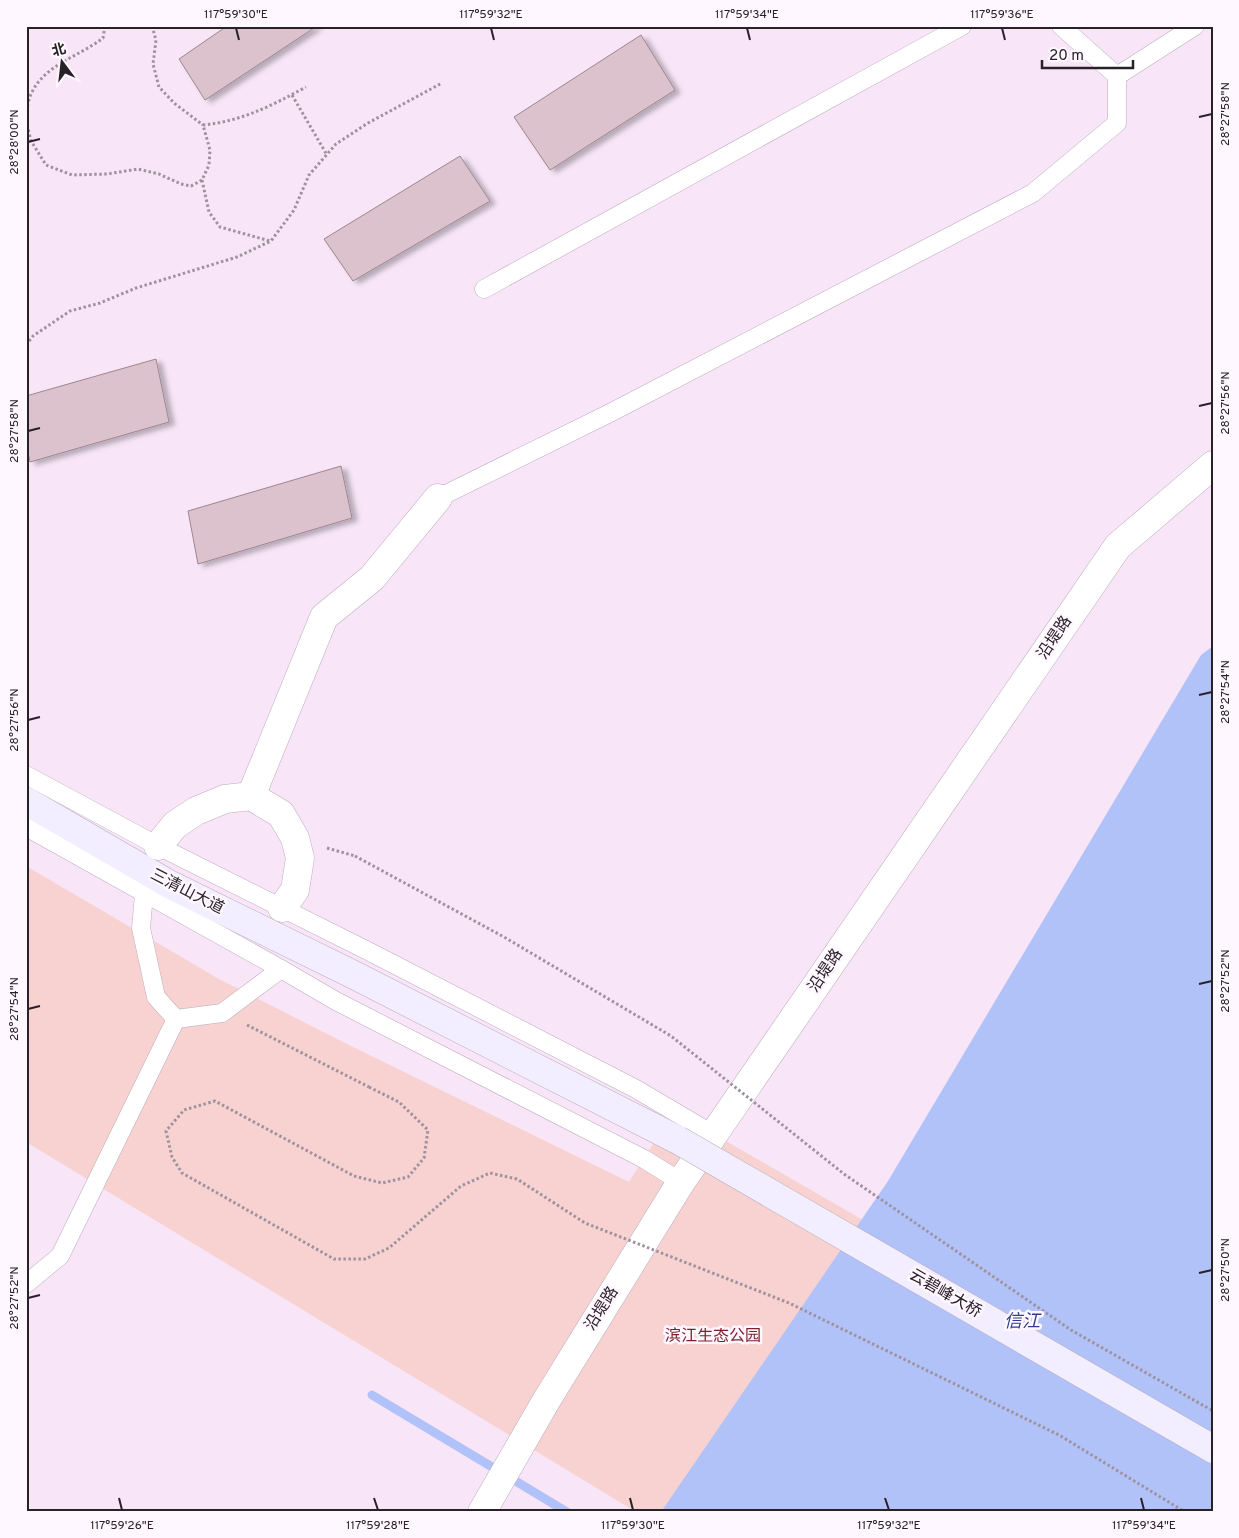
<svg xmlns="http://www.w3.org/2000/svg" width="1239" height="1538" viewBox="0 0 1239 1538" font-family="Overpass,'Noto Sans SC',sans-serif">
  <style>
    .green { fill: #f7d2d1 }
    .water { fill: #b1c2f9 }
    .lines { fill: none; stroke-linecap: round; stroke-linejoin: round }
    .stream { stroke: #b1c2f9; stroke-width: 9 }
    .building { fill: #dbc2cc; stroke: #9d868f; filter: url(#shadow) }
    .service-casing { stroke: #bbabbc; stroke-width: 19 }
    .minor-casing { stroke: #bbabbc; stroke-width: 29 }
    .tertiary-casing { stroke: #bbabbc; stroke-width: 29 }
    .secondary-casing { stroke: #bbabbc; stroke-width: 29 }
    .path { stroke: #9f929f; stroke-width: 3; stroke-dasharray: 2.5 2.5; stroke-linecap: butt }
    .service { stroke: #fff; stroke-width: 18 }
    .minor { stroke: #fff; stroke-width: 28 }
    .tertiary { stroke: #fff; stroke-width: 28 }
    .secondary { stroke: #f2eeff; stroke-width: 28 }
    .secondary-bridge-casing { stroke: #bbabbc; stroke-width: 29; stroke-linecap: butt }
    .path-bridge { stroke: #9f929f; stroke-width: 3; stroke-dasharray: 2.5 2.5; stroke-linecap: butt }
    .secondary-bridge { stroke: #f2eeff; stroke-width: 28 }
    .ticks { fill: none; stroke: #282128; stroke-width: 2 }
    .labels { text-anchor: middle; dominant-baseline: central; stroke-width: 5; stroke-linejoin: round; paint-order: stroke }
    .street-label { font-size: 16px; fill: #282128; stroke: #fff7ff }
    .park-label { font-size: 16px; fill: #7f202b; stroke: #fff7ff }
    .water-label { font-size: 18px; font-style: italic; fill: #2f3e8b; stroke: #fff7ff }
    .neatline { fill: none; stroke: #282128; stroke-width: 2 }
    .ticks-label { font-size: 12px; text-anchor: middle; fill: #282128 }
  </style>
  <defs>
    <filter id="shadow"><feDropShadow dx="5.5" dy="3" stdDeviation="2.5" flood-color="#0004"/></filter>
  </defs>
  <rect width="100%" height="100%" fill="#f8e6f8"/>
  <polygon class="green" points="26,866 219,979 345,1043 629,1182 674,1111 1213,1422 1213,1512 636,1512 26,1142"/>
  <polygon class="water" points="1213,646 1213,1512 661,1512 888,1181 1201,655"/>
  <g class="lines">
    <polyline class="stream" points="372,1395 567,1512"/>
  </g>
  <g class="building">
    <polygon points="227,26 317,26 205,100 179,59"/>
    <polygon points="641,35 675,90 550,170 514,117"/>
    <polygon points="460,156 490,201 353,281 324,239"/>
    <polygon points="156,359 169,422 30,462 26,443 26,396"/>
    <polygon points="341,466 352,518 198,564 188,511"/>
  </g>
  <g class="lines">
    <g class="service-casing">
      <g id="service">
        <polyline points="1061,26 1117,76"/>
        <polyline points="484,289 962,26"/>
        <polyline points="438,498 610,413 1033,193 1117,123 1117,76 1195,26"/>
        <polyline points="26,775 158,846 370,952 636,1089 714,1135"/>
        <polyline points="26,827 281,969 336,1001 644,1159 681,1182"/>
        <polyline points="144,894 141,928 156,997 176,1019 222,1013 281,969"/>
        <polyline points="26,1284 60,1256 176,1019"/>
      </g>
    </g>
    <g class="minor-casing">
      <g id="minor">
        <polyline points="251,796 324,617 372,578 438,498"/>
        <polyline points="158,846 175,825 196,811 225,799 251,796 281,814 295,838 300,858 295,890 282,908"/>
        <polyline points="482,1512 546,1401 681,1182"/>
      </g>
    </g>
    <g class="tertiary-casing">
      <polyline id="tertiary" points="681,1182 1118,546 1213,465"/>
    </g>
    <g class="secondary-casing">
      <polyline id="secondary" points="26,801 169,884 352,974 678,1140"/>
    </g>
    <g class="path">
      <polyline points="152,26 156,40 153,64 159,87 174,103 203,125"/>
      <polyline points="292,95 327,155"/>
      <path d="M26,111c2,-6 3,-14 6,-19 14,-28 48,-36 71,-54l2,-12"/>
      <path d="M26,120l5,21 15,24 26,10 35,-1 31,-5 21,5 22,10 10,2 11,-6 7,-15 1,-15 -7,-25c39,-4 68,-19 103,-38"/>
      <polyline points="202,180 209,212 220,227 270,241"/>
      <polyline points="26,345 33,336 70,311 100,303 136,288 237,257 271,241 294,210 309,175 336,144 368,123 442,83"/>
      <polyline points="327,848 355,856"/>
      <polyline points="247,1025 369,1087"/>
    </g>
    <use href="#service" class="service"/>
    <use href="#minor" class="minor"/>
    <use href="#tertiary" class="tertiary"/>
    <use href="#secondary" class="secondary"/>
    <g class="secondary-bridge-casing">
      <polyline id="secondary-bridge" points="678,1140 1213,1449"/>
    </g>
    <g class="path-bridge">
      <polyline points="355,856 504,937 671,1036 844,1174 1071,1330 1213,1411"/>
      <polyline points="369,1087 399,1102 428,1130 424,1158 408,1177 382,1183 354,1176 215,1101 184,1110 166,1131 172,1157 182,1173 334,1259 365,1259 389,1248 461,1186 490,1173 517,1179 585,1223 789,1303 1059,1435 1185,1512"/>
    </g>
    <use href="#secondary-bridge" class="secondary-bridge"/>
  </g>
  <path class="ticks" d="M236,28l3,12M491,28l3,12M747,28l3,12M1002,28l3,12M1199,117l13,-3M28,142l12,-3M1199,406l13,-3M28,431l12,-3M1199,695l13,-3M28,720l12,-3M1199,984l13,-3M28,1009l12,-3M1199,1273l13,-3M28,1298l12,-3M119,1498l3,12M374,1498l4,12M630,1498l3,12M885,1498l4,12M1141,1498l3,12"/>
  <g class="labels">
    <g class="street-label">
      <text transform="translate(1055 638) rotate(-56)">沿堤路</text>
      <text transform="translate(187 892) rotate(27)">三清山大道</text>
      <text transform="translate(826 971) rotate(-56)">沿堤路</text>
      <text transform="translate(945 1294) rotate(30)">云碧峰大桥</text>
      <text transform="translate(602 1309) rotate(-58)">沿堤路</text>
    </g>
    <g class="park-label">
      <text x="713" y="1337">滨江生态公园</text>
    </g>
    <g class="water-label">
      <text x="1022" y="1322">信江</text>
    </g>
  </g>
  <rect width="1239" height="1538" fill="none" stroke="#fff7ff" stroke-width="55"/>
  <g transform="translate(62 62) rotate(345)" stroke="#fff7ff" stroke-width="4" paint-order="stroke">
  <path d="M0-4L9 19L0 12L-9 19Z" fill="#282128"/>
  <text y="-8" font-size="14" font-weight="bold" text-anchor="middle" fill="#282128">北</text>
  </g>
  <path d="M1042 60v8h91v-8" fill="none" stroke="#282128" stroke-width="2.5"/>
  <text x="1049" y="60" font-size="15" fill="#282128" stroke="#fff7ff" stroke-width="4" paint-order="stroke">20 m</text>
  <rect x="28" y="28" width="1184" height="1482" class="neatline"/>
  <g class="ticks-label">
    <text x="236" y="18">117°59'30"E</text>
    <text x="491" y="18">117°59'32"E</text>
    <text x="747" y="18">117°59'34"E</text>
    <text x="1002" y="18">117°59'36"E</text>
    <text transform="translate(1225 114) rotate(-90)" y="4">28°27'58"N</text>
    <text transform="translate(14 142) rotate(-90)" y="4">28°28'00"N</text>
    <text transform="translate(1225 403) rotate(-90)" y="4">28°27'56"N</text>
    <text transform="translate(14 431) rotate(-90)" y="4">28°27'58"N</text>
    <text transform="translate(1225 692) rotate(-90)" y="4">28°27'54"N</text>
    <text transform="translate(14 720) rotate(-90)" y="4">28°27'56"N</text>
    <text transform="translate(1225 981) rotate(-90)" y="4">28°27'52"N</text>
    <text transform="translate(14 1009) rotate(-90)" y="4">28°27'54"N</text>
    <text transform="translate(1225 1270) rotate(-90)" y="4">28°27'50"N</text>
    <text transform="translate(14 1298) rotate(-90)" y="4">28°27'52"N</text>
    <text x="122" y="1529">117°59'26"E</text>
    <text x="378" y="1529">117°59'28"E</text>
    <text x="633" y="1529">117°59'30"E</text>
    <text x="889" y="1529">117°59'32"E</text>
    <text x="1144" y="1529">117°59'34"E</text>
  </g>
</svg>
